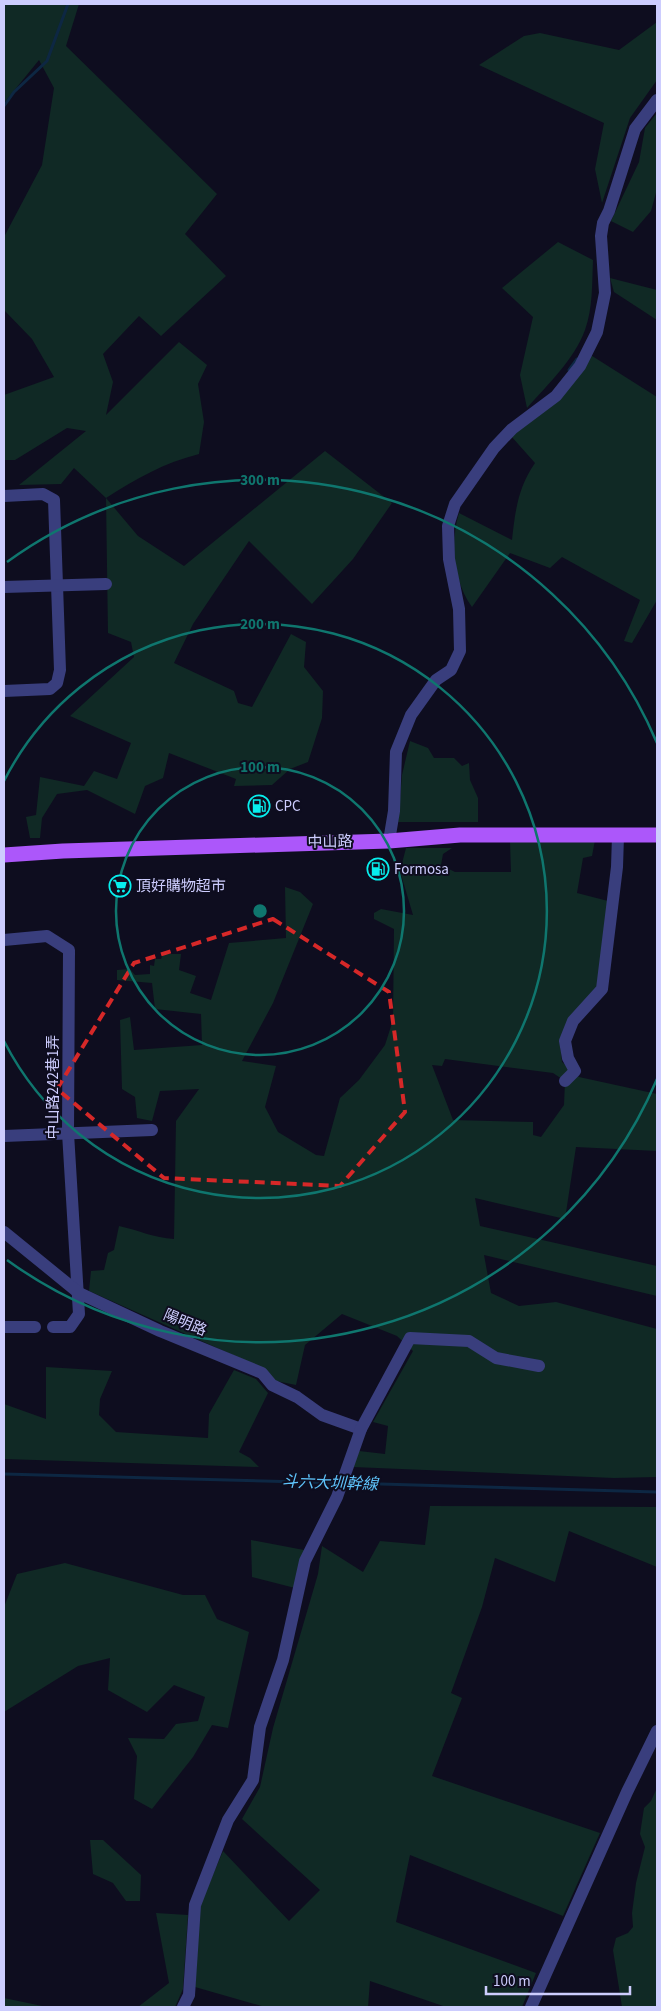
<svg xmlns="http://www.w3.org/2000/svg" width="661" height="2011" viewBox="0 0 661 2011" font-family="'Source Sans 3','Noto Sans TC',sans-serif">
  <style>
    .green { fill: #102925; fill-rule: evenodd }
    .lines { fill: none; stroke-linecap: round; stroke-linejoin: round }
    .stream { stroke: #0d2743; stroke-width: 3 }
    .minor { stroke: #393e7d; stroke-width: 12 }
    .major { stroke: #ac57fa; stroke-width: 15 }
    .marked { fill: none; stroke: #d62828; stroke-width: 4; stroke-dasharray: 10 6; stroke-linejoin: round }
    .ring { fill: none; stroke: #0f766e; stroke-width: 2.5 }
    .labels { text-anchor: middle; dominant-baseline: central; stroke-width: 4; stroke-linejoin: round; paint-order: stroke }
    .poi-label { font-size: 15px; fill: #cdcdfe; stroke: #0e0d1f; text-anchor: start }
    .street-label { font-size: 15px; fill: #cdcdfe; stroke: #0e0d1f }
    .water-label { font-size: 16px; font-style: italic; fill: #5ec3fa; stroke: #0e0d1f }
    .centre { fill: #0f766e; stroke: #0e0d1f; stroke-width: 2.5 }
    .ring-label { font-size: 15px; text-anchor: middle; font-weight: bold; fill: #0f766e; stroke: #0e0d1f; stroke-width: 4; stroke-linejoin: round; paint-order: stroke }
  </style>
  <rect width="100%" height="100%" fill="#0e0d1f"/>
  <g class="green">
    <path d="M4,4h75l-13,42 151,148 -32,40 41,42 -65,60 -22,-20 -36,38 10,28 -7,33 73,-73 28,23 -9,19 6,38 -5,32c-35,9 -62,24 -93,44l32,38 46,30 141,-115 67,52 -39,56 -41,45 -63,-63 -56,83 -19,39 60,28 4,12 14,4 39,-73 15,8 -2,25 19,24 -1,27 -14,44 -18,7 -18,16 -38,1 2,-7 -67,-26 -6,25 -18,8 -10,28 -48,-24 -30,4 -15,24 -2,20h-10l-4,-21 10,-2 4,-38 44,9 10,-15 23,8 14,-36 -61,-27 64,-59 -3,-15 -23,-9 -2,-135 -32,-30 -13,16 -42,1 67,-54 -19,-3 -52,32h-11v-65l50,-18 -22,-38 -28,-29v-73l38,-72 12,-77 -15,-28 -35,43z"/>
    <polygon points="657,22 657,80 630,118 602,203 595,169 604,123 479,65 524,36 540,33 619,50"/>
    <polygon points="657,113 657,189 651,211 633,232 611,221 639,162 645,128"/>
    <path d="M558,242l35,18c-1,23 0,48 -8,70 -11,30 -37,54 -58,78l-7,-33 13,-58 -31,-29z"/>
    <polygon points="610,278 657,290 657,320 614,292"/>
    <path d="M589,354l68,43v203l-25,43 -8,-2 16,-41 -78,-43 -12,11 -40,-15 -38,54c-19,-26 -22,-65 -13,-94l53,27c3,-28 6,-53 23,-77l-24,-27z"/>
    <polygon points="410,741 428,748 434,758 454,758 462,766 469,763 470,780 478,798 478,822 398,822 402,775"/>
    <path d="M595,840l-3,16 -9,2 -6,35 31,8 -11,86 -37,55 2,20 17,15 78,17v57l-81,-4 -11,72 -90,-21 5,28 177,40v30l-173,-41 7,38 28,13 37,-4 101,27v148l-43,1 -261,-11 6,-16 26,3 3,-28 -15,-4 40,-71 -16,-15 -55,-22 -37,31 -9,40 -20,-4 -16,-14 -171,-76 2,-20 13,-1 4,-17 6,-3 5,-24c19,4 35,12 55,13l2,-118 23,-32 -39,2 -8,30 -15,-3 -2,-21 -13,-8 -2,-69 10,-3 4,33 68,-5 -1,-31 -46,-5 -3,-26 -35,-3v-10l13,-1 5,6 15,-1v-9l4,1 1,-7h6l2,-5h18l-2,16 17,6 -6,17 21,7 18,-57 57,-5 -1,-51 15,5 13,12 -40,99 -31,58 34,5 -11,41 13,25 38,23 8,1 16,-58 19,-18 26,-35 8,-25 1,-91 -20,-10v-6l7,-4 32,6 -13,-44 6,-23h46l-9,6 -2,11 14,7h56l-1,-30zM445,1059l108,14 12,8 -1,24 -23,32 -8,-2v-13l-80,-2 -21,-55 10,1z"/>
    <polygon points="46,1367 112,1371 100,1399 99,1415 116,1432 208,1438 209,1414 234,1370 256,1379 268,1393 239,1452 250,1458 259,1467 4,1459 4,1404 46,1419"/>
    <polygon points="430,1506 657,1507 657,1567 569,1531 555,1582 495,1558 482,1607 451,1693 462,1698 432,1776 600,1833 563,1916 410,1855 396,1922 536,1973 522,2007 446,2007 370,1981 368,2007 265,2007 195,1987 200,1905 223,1851 289,1921 320,1890 242,1819 260,1787 273,1728 318,1574 322,1546 363,1572 380,1541 425,1545"/>
    <polygon points="251,1540 304,1550 295,1588 252,1577"/>
    <polygon points="65,1563 183,1595 205,1595 217,1619 249,1632 228,1728 212,1725 193,1757 152,1809 134,1799 137,1756 128,1738 164,1739 176,1724 198,1721 205,1697 174,1685 147,1712 108,1690 110,1658 78,1666 4,1712 4,1607 17,1574"/>
    <polygon points="657,1788 657,2007 622,2007 613,1950 616,1938 628,1933 633,1927 632,1913 636,1883 645,1847 640,1834 644,1808 651,1801"/>
    <polygon points="90,1840 103,1840 141,1875 140,1901 126,1901 113,1883 93,1874"/>
    <polygon points="156,1913 188,1915 183,1989 175,2007 138,2007 169,1983"/>
    <polygon points="4,1998 47,2007 4,2007"/>
  </g>
  <g class="lines">
    <g class="stream">
      <polyline points="4,106 14,92 47,61 68,4"/>
      <polyline points="569,370 577,359"/>
      <polyline points="4,1474 339,1483"/>
      <polyline points="346,1483 657,1492"/>
    </g>
    <g class="minor">
      <polyline points="4,496 43,494 54,500 60,670 57,683 50,689 4,691"/>
      <polyline points="4,587 106,584"/>
      <polyline points="389,841 394,811 396,752 411,715 436,680 451,670 460,651 459,609 449,559 448,526 455,504 494,448 512,429 556,396 580,366 597,332 605,293 601,236 603,223 609,211 635,129 657,100"/>
      <polyline points="4,940 47,936 69,950 68,1133 79,1314 70,1327 53,1327"/>
      <polyline points="565,1081 575,1071 568,1058 565,1041 573,1021 602,989 617,867 618,836"/>
      <polyline points="4,1136 152,1130"/>
      <polyline points="4,1232 79,1293 160,1331 262,1373 272,1385 297,1397 322,1415 361,1429"/>
      <polyline points="4,1327 35,1327"/>
      <polyline points="183,2007 189,1995 195,1905 228,1820 253,1780 260,1727 283,1660 305,1561 337,1497 361,1429 410,1338 469,1341 496,1358 539,1366"/>
      <polyline points="531,2007 627,1792 657,1731"/>
    </g>
    <polyline class="major" points="4,855 63,851 389,841 460,835 657,835"/>
  </g>
  <path class="marked" d="M273,919l116,73 16,120 -65,74 -176,-8 -107,-89 77,-126z"/>
  <g class="ring">
    <circle cx="260" cy="911" r="144"/>
    <path d="M4 781A287 287 0 1 1 4 1041"/>
    <path d="M657 1079A431 431 0 0 1 7 1260M7 562A431 431 0 0 1 657 743"/>
  </g>
  <defs>
    <g id="fuel-ring" transform="scale(1.125)"><circle r="9.5" fill="#0e0d1f" stroke="#07efee" stroke-width="1.5"/><path d="M-5.5-6h7V0h2V4h1.3V-2.5L3-4.5l.8-.8L6-3V5H2.5V1h-1V6h-7ZM-4.2-4.7v3.2H.2V-4.7Z" fill="#07efee"/></g>
    <g id="supermarket-ring" transform="scale(1.125)"><circle r="9.5" fill="#0e0d1f" stroke="#07efee" stroke-width="1.5"/><path d="M-6-5.5h2.5l.6 2H6L4.5 2H-2.5L-4.4-4H-6ZM-1.5 3.2a1.3 1.3 0 1 0 .1 0ZM3 3.2a1.3 1.3 0 1 0 .1 0Z" fill="#07efee"/></g>
  </defs>
  <g fill-rule="evenodd">
    <use href="#fuel-ring" x="259" y="806"/>
    <use href="#fuel-ring" x="378" y="869"/>
    <use href="#supermarket-ring" x="120" y="886"/>
  </g>
  <g class="labels">
    <g class="poi-label">
      <text x="275" y="806">CPC</text>
      <text x="394" y="869">Formosa</text>
      <text x="136" y="886">頂好購物超市</text>
    </g>
    <g class="street-label">
      <text transform="translate(330 842) rotate(-1)">中山路</text>
      <text transform="translate(53 1087) rotate(-90)">中山路242巷1弄</text>
      <text transform="translate(185 1323) rotate(23)">陽明路</text>
    </g>
    <g class="water-label">
      <text transform="translate(330 1483) rotate(2)">斗六大圳幹線</text>
    </g>
  </g>
  <circle cx="260" cy="911" r="8" class="centre"/>
  <g class="ring-label">
    <text x="260" y="485">300 m</text>
    <text x="260" y="629">200 m</text>
    <text x="260" y="772">100 m</text>
  </g>
  <rect width="661" height="2011" fill="none" stroke="#cdcdfe" stroke-width="10"/>
  <path d="M486 1986v8h144v-8" fill="none" stroke="#cdcdfe" stroke-width="2.5"/>
  <text x="493" y="1986" font-size="15" fill="#cdcdfe" stroke="#0e0d1f" stroke-width="4" paint-order="stroke">100 m</text>
</svg>
